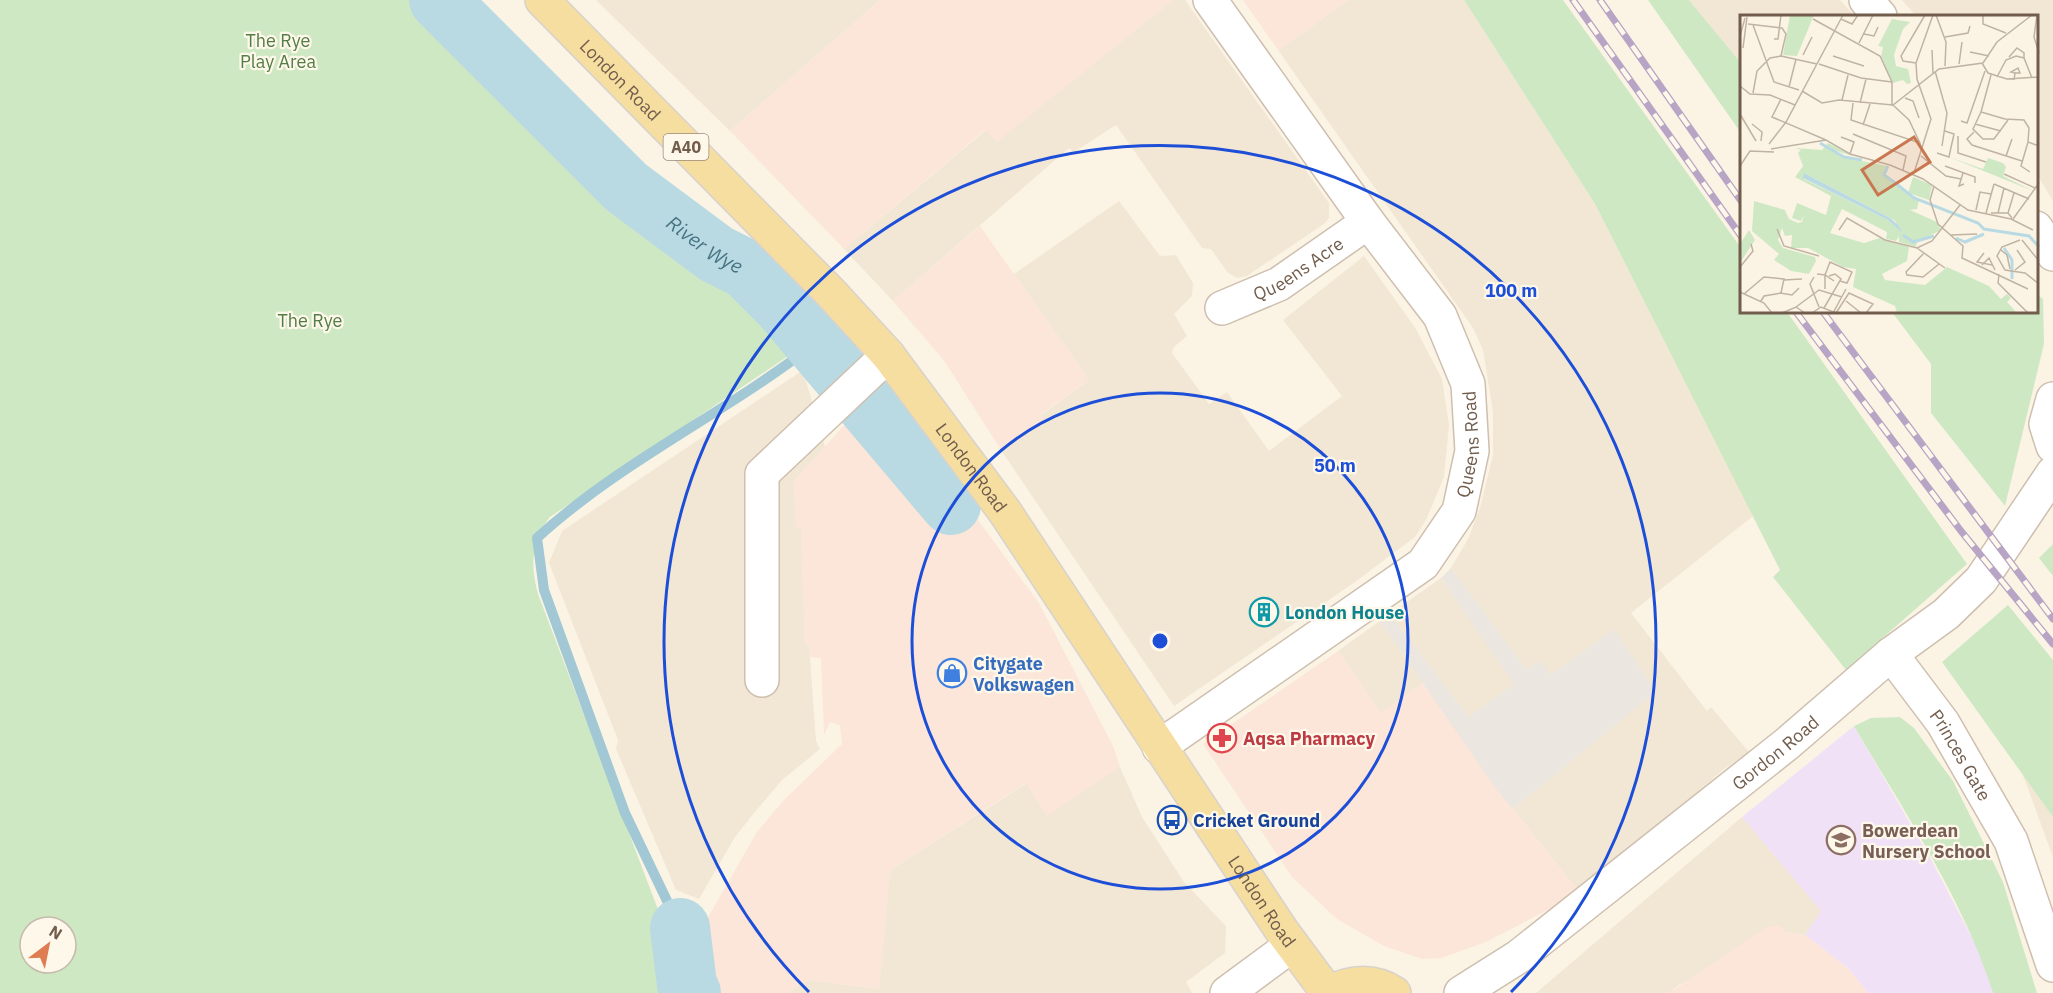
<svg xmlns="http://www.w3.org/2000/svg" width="2053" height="993" viewBox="0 0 2053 993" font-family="'IBM Plex Sans',sans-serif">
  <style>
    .residential { fill: #f2e7d4 }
    .commercial { fill: #fbe6d9 }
    .industrial { fill: #ebe6df }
    .education { fill: #f1e1f7 }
    .green { fill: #cfe8c4; fill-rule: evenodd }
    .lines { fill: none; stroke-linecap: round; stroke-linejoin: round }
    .stream { stroke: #a1c8d4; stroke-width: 10 }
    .river { stroke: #badae3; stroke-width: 60 }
    .minor-casing { stroke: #cebfaf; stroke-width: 36 }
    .major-casing { stroke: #d8d2cd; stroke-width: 36 }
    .minor { stroke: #fff; stroke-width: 33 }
    .major { stroke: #f6dea1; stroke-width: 33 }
    .rail-casing { stroke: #b8a4c4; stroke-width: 7 }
    .rail { stroke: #fef8eb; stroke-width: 4.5; stroke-dasharray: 14; stroke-linecap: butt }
    .ring { fill: none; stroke: #1d4ed8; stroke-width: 3 }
    .labels { text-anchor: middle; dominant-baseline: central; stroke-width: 4.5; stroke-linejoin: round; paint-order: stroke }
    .shield { fill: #fef8eb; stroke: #9c8c7c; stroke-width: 1.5 }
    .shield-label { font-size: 16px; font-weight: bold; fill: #725d4c }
    .park-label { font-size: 18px; fill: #537d47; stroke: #fef8eb }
    .street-label { font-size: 18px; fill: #725d4c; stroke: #fef8eb }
    .culture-label { font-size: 18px; font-weight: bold; fill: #0d838f; stroke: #fef8eb; text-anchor: start }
    .shop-label { font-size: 18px; font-weight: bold; fill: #366cbe; stroke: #fef8eb; text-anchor: start }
    .health-label { font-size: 18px; font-weight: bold; fill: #be3a42; stroke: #fef8eb; text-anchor: start }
    .transit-label { font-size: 18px; font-weight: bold; fill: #164399; stroke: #fef8eb; text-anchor: start }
    .education-label { font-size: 18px; font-weight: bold; fill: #785e54; stroke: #fef8eb; text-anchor: start }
    .water-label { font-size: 20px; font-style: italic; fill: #477484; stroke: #fef8eb }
    .inset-river { fill: none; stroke: #badae3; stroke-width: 3 }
    .inset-road { fill: none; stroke: #c0b3a3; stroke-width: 1.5 }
    .view { fill: #c87750; fill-opacity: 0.15; stroke: #c87750; stroke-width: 3 }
    .inset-edge { fill: none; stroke: #725d4c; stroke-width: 3 }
    .centre { fill: #1d4ed8; stroke: #fef8eb; stroke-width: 3 }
    .ring-label { font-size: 18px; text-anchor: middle; font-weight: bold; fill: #1d4ed8; stroke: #fef8eb; stroke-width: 4.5; stroke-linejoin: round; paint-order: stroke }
  </style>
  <rect width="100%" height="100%" fill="#fbf4e5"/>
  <g class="residential">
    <polygon points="596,0 880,0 730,131"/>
    <polygon points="1173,0 1185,0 1329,203 1329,218 1324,224 1247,276 1237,278 1228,273 1211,249 1202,248 1116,125 1074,152 1069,148 893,301 844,249 986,130 997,141"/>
    <polygon points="1349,0 1464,0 1595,204 1753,516 1631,613 1707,711 1711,707 1749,752 1724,769 1580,893 1513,809 1656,691 1570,662 1551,675 1526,670 1451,568 1468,539 1480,508 1493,455 1493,412 1483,350 1473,328 1278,50"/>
    <polygon points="1689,0 1840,0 1855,16 1741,16 1741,63"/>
    <polygon points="1902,0 2053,0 2053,201 2037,175 2036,16 1916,16"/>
    <polygon points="1119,201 1160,256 1176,255 1193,283 1192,296 1174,314 1187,336 1174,347 1172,353 1209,404 1227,392 1269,451 1342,396 1283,320 1364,256 1416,329 1442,379 1449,425 1444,477 1426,520 1415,537 1355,582 1174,706 1001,450 1043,419 1041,415 1089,380 1014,274"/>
    <polygon points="803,370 825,447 794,481 796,527 801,527 805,644 809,645 816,741 820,749 782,780 755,812 735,837 699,899 676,890 616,749 618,740 549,563 562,531"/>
    <polygon points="1441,578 1515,684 1469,717 1390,614"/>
    <polygon points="1380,621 1423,683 1381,713 1338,651"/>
    <polygon points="1120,767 1142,817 1184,882 1226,926 1225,953 1186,982 1192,993 787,993 808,980 879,989 890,870 1027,783 1047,815"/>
    <polygon points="2021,770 2053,817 2053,857"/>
    <polygon points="1742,817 1821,911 1805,935 1786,933 1679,985 1669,993 1536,993"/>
  </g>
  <g class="commercial">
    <polygon points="880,0 1173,0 997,142 985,130 844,249 730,131"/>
    <polygon points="1243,0 1349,0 1278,50"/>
    <polygon points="980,226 1089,380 1041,414 1044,419 1001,450 945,362 893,301"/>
    <polygon points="884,392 1039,603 1114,748 1120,767 1047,816 1026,783 890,870 879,989 808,980 787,993 715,993 703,974 703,926 757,832 785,799 842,744 840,725 830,722 824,735 821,658 810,657 809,645 805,644 801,528 796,527 794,481 849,420"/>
    <polygon points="1338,651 1381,713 1423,683 1513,809 1580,893 1486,942 1441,958 1422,959 1384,946 1337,919 1292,877 1203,744"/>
    <polygon points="1772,926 1780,926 1786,933 1805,935 1848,968 1868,993 1669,993 1765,928"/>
  </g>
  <polygon class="industrial" points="1451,568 1526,669 1541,661 1551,675 1614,629 1656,692 1513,809 1496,789 1380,621 1390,614 1469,717 1514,684 1441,578"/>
  <polygon class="education" points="1854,726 1933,863 1982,957 1993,993 1868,993 1848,968 1805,935 1821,911 1742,817"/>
  <g class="green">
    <path d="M0,0h436l94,103 116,106 53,36 40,38 55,69 -244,165c-19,23 -20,48 -12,77l132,347 -10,7 15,33 3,12h-678zM30,927h36v36h-36z"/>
    <polygon points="1464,0 1563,0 1741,248 1741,312 1787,312 1967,564 1846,670 1773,577 1780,570 1595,204"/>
    <polygon points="1648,0 1689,0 1741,63 1741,133"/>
    <polygon points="2037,294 2043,299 2044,344 2005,506 1931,413 1931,364 1892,312 2036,312"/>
    <polygon points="2053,544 2053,576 2039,558"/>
    <polygon points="2008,605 2053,660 2053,817 1942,662"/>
    <path d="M1900,717l14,11 39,53 50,101 34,111h-44c-30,-95 -89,-181 -139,-267l17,-8z"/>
  </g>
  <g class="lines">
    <path class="stream" d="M680,928l-55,-115 -81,-223 -7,-52c83,-76 187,-124 276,-193"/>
    <g class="river">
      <path id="s1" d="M439,0l187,187 90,67 30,15 36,36 169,200"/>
      <polyline points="680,928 687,985 691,993"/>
    </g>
    <g class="minor-casing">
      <g id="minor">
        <polyline points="1866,0 1880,16"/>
        <polyline points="2036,228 2053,254"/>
        <path id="s2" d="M1222,308l57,-24 89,-62"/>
        <polyline points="2053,399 2046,424 2053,446"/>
        <path id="s3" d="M1891,654l52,69 68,118 42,124"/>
        <polyline points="762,680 762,474 888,355"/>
        <path id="s4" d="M1159,747l264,-183 36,-53 13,-60 -4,-67 -28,-68 -72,-94 -158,-222"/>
        <polyline points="1227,993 1292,945"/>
        <path id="s5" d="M1461,993l57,-36 270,-214 103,-89 55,-40 35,-34 72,-107"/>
      </g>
    </g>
    <g class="major-casing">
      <g id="major">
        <path id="s6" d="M542,0l289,293 57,62 117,157 277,419 46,62"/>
        <path d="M1328,993c22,-11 44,-14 66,0"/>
      </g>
    </g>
    <use href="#minor" class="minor"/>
    <use href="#major" class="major"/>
    <g class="rail-casing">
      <g id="rail">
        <polyline points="1573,0 1741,236"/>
        <polyline points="1600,0 1741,201"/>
        <polyline points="1796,312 1961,531 2053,644"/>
        <polyline points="1823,312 2053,619"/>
      </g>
    </g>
    <use href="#rail" class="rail"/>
  </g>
  <g class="ring">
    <circle cx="1160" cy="641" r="248"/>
    <path d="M809 992A496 496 0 1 1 1511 992"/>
  </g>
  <defs>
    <g id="building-ring" transform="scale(1.5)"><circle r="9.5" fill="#fef8eb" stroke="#0f9aa8" stroke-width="1.5"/><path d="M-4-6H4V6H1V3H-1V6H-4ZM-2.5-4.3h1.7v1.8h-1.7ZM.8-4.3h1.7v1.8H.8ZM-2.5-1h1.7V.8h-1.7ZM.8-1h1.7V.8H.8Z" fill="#0f9aa8"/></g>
    <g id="shop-ring" transform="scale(1.5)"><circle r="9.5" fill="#fef8eb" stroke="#3f7fe0" stroke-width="1.5"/><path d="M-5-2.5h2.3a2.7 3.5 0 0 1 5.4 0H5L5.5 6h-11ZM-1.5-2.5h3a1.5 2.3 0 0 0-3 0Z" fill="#3f7fe0"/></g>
    <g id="pharmacy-ring" transform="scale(1.5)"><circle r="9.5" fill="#fef8eb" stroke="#e0444e" stroke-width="1.5"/><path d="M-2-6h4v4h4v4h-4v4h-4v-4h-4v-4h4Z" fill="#e0444e"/></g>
    <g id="bus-ring" transform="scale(1.5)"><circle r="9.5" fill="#fef8eb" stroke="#1a4fb4" stroke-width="1.5"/><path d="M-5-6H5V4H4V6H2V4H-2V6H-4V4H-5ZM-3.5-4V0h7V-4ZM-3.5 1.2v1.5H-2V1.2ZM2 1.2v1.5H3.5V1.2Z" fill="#1a4fb4"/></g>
    <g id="school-ring" transform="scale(1.5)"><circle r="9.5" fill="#fef8eb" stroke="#8d6e63" stroke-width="1.5"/><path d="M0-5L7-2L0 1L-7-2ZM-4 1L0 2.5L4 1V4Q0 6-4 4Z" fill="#8d6e63"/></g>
  </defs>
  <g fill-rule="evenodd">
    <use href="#building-ring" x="1264" y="612"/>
    <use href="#shop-ring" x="952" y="673"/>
    <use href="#pharmacy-ring" x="1222" y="738"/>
    <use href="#bus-ring" x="1172" y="820"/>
    <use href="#school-ring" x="1841" y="840"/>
  </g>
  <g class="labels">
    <rect class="shield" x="663.5" y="134" width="45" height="26" rx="4.5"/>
    <g class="shield-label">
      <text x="686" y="147">A40</text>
    </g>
    <g class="park-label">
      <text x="278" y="40">The Rye<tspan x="278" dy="21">Play Area</tspan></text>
      <text x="310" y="320">The Rye</text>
    </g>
    <g class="street-label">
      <text stroke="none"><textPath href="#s6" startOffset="112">London Road</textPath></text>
      <text stroke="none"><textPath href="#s2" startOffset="86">Queens Acre</textPath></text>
      <text stroke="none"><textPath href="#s4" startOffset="453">Queens Road</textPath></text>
      <text stroke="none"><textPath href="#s6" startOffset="636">London Road</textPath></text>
      <text stroke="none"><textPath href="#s5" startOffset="396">Gordon Road</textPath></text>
      <text stroke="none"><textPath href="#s3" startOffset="123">Princes Gate</textPath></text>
      <text stroke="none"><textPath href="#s6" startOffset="1158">London Road</textPath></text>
    </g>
    <g class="culture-label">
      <text x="1285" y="612">London House</text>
    </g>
    <g class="shop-label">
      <text x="973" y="663">Citygate<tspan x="973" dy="21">Volkswagen</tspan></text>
    </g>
    <g class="health-label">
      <text x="1243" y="738">Aqsa Pharmacy</text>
    </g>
    <g class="transit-label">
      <text x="1193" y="820">Cricket Ground</text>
    </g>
    <g class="education-label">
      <text x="1862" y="830">Bowerdean<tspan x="1862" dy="21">Nursery School</tspan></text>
    </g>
    <g class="water-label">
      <text stroke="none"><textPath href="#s1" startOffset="362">River Wye</textPath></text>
    </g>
  </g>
  <g transform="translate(1740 15)">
    <rect width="298" height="298" fill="#fbf4e5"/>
    <path d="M50,0h24l-17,41 -14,-1zM152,4l18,3 -7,7 -9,26 2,11 12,3 3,14 -4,1 -4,-4 -10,3 -12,-26 2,-10 -5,-1zM88,128l25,13 -20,-6 8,7 47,9 -3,10 34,24 -2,9 -7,1 27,12 4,8 -24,12 -1,5 -17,-5v-6l-3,5 -10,-2 1,-7 -45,-23 -12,24 34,10 16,-5 29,9 -2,14 -25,13 3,6 40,5 22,-18 42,19 12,13 6,-5 4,4 -4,4 10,11h-120l-2,-7 -42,-19 3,-18 -13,-2 -35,-19h-17l1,-13 -7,1 -3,-8 -4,12 5,8 32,9 1,4 -7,13 -18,-3 -17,-11 5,-6 -27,-23 2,-30 31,9 4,9 9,4 4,-1 2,-7 -3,6 -9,-3 5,-15 29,12 5,-19 -36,-19 8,-11 -5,-13 3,-3 -6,-2 27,2zM64,158l86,45 5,3 8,13 -15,-14 -84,-41zM209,142l34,12 5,-11 15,5 3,4 -3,9 30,15zM173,162l19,8 -3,15 -21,-7zM9,215l6,10 -15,23v-19z" fill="#cfe8c4" fill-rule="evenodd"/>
    <path d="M64,158l86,45 8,7 5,9 -15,-14 -85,-42z" fill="#badae3"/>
    <path class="inset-river" d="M80,128l24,14 18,3M148,151l-4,9 10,7M154,167l20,16 64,25 6,6 45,7 10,11M163,220l10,7 21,-6M216,223l9,4 19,-8M264,233l8,12v19"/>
    <path class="inset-road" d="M196,0l10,27 -1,24M243,0v9l23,9M297,0l-3,22 5,16M73,4l67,37 12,26v24M101,4l11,5 6,-9M8,9l34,4 4,6 -5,22M13,10l21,57 25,8M124,19l10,2 4,-9M0,21l5,-18M205,22l23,-4 2,-7M34,24h4l3,-24M119,28l14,-28M3,33l4,-31M192,35l1,23M230,37l19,4M63,40l9,-18M93,41l31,10M269,42l8,-9 7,5v5M176,48l-13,-2 -2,-5 24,-41M242,48l6,10 19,6 32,-2M79,49l42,14 31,4M219,49l3,-22M195,56l12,42 -5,33M251,60l-10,37 24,7 19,1 5,8 -1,14 11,4M257,62l9,-17 10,-4 8,2 8,20M274,65l1,-7 -4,-1 7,-4 2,5h-5M0,71l10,8 20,1 25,10M49,72l7,-28M62,76l20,12 17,-3 54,5 46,-36 44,-6 14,-21 35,-27M13,78l4,-22 13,-13 11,-2 36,8M165,83l8,3 6,17M41,84l-9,18 54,23M102,85l6,-25M113,88l-2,17 69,23 1,5M120,88l6,-24M153,90l16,15 11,23M241,97l-8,17 10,10h11l14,-19M0,99l16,27M221,106l6,2 18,-52M12,109l10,8 -1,9M235,109l26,7M123,110l7,-21M234,117l-7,7 5,6 50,16M113,119l53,22 -3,14M218,121v17l28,9M101,122l13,5 -4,12M288,127l-7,24 9,6M29,129l17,-22 57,-107M31,134l55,-9 24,14 40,11 33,14 45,31 43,9 22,11M197,138l12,4 1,-5 4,-18 -9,-3M181,141l25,20 15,3M266,141l6,-17M0,151l10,-15 24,1M205,151l30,11v6M174,158l17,-54 -14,-40 -1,-16 17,-48M223,158l-4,13 5,-2M264,159l31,14M254,169l35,15M194,171l-4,14 8,24 25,22 -1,12 66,31M236,195l4,-18 11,2M246,198l8,-29M251,198h17l4,5M258,198l6,-25M268,198l6,-20M273,204l26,-36M37,214l7,17 35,10M99,215l8,-12 38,22 32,8 15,-7 28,-36M211,220l26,-1M280,225l-18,7 -5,9 8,14 20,3 14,11M282,225l17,21M177,233l28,20M261,235l6,5 3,14M184,238l-18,19 1,3 16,2 16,-13M244,238l-7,9 15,3M242,250l7,-7 6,12M0,252l13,-16 -2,-7M275,255l10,-8 -8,-12M77,259l8,1 5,-13 22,10 -5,11 -7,-2M259,259l-1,9 30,30M74,262l-4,7 9,23M44,265l18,-1M85,274v-14l9,6M0,277l24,11 8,10M40,278l12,2 7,-7M4,279l20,-17 20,2 -3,14 -17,3 -3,5M106,286l15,12M56,292l23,-17 23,7M84,293l17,-29 -6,-5 -6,2M42,298l14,-6 9,6M72,298l9,-6 15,6M93,298l13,-24M96,298l13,-20 24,11 -7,9"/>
    <path class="view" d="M174,122l16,25 -52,33 -16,-25z"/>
    <rect width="298" height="298" class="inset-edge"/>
  </g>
  <circle cx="1160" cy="641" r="9" class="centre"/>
  <g class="ring-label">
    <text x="1511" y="297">100 m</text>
    <text x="1335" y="472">50 m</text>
  </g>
  <g transform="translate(48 945) rotate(32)"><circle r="28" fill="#fef8eb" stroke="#c6baab" stroke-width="1.5"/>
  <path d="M0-4.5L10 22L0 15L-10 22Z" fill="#de7d51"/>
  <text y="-9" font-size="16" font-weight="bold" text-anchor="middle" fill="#725d4c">N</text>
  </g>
</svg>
